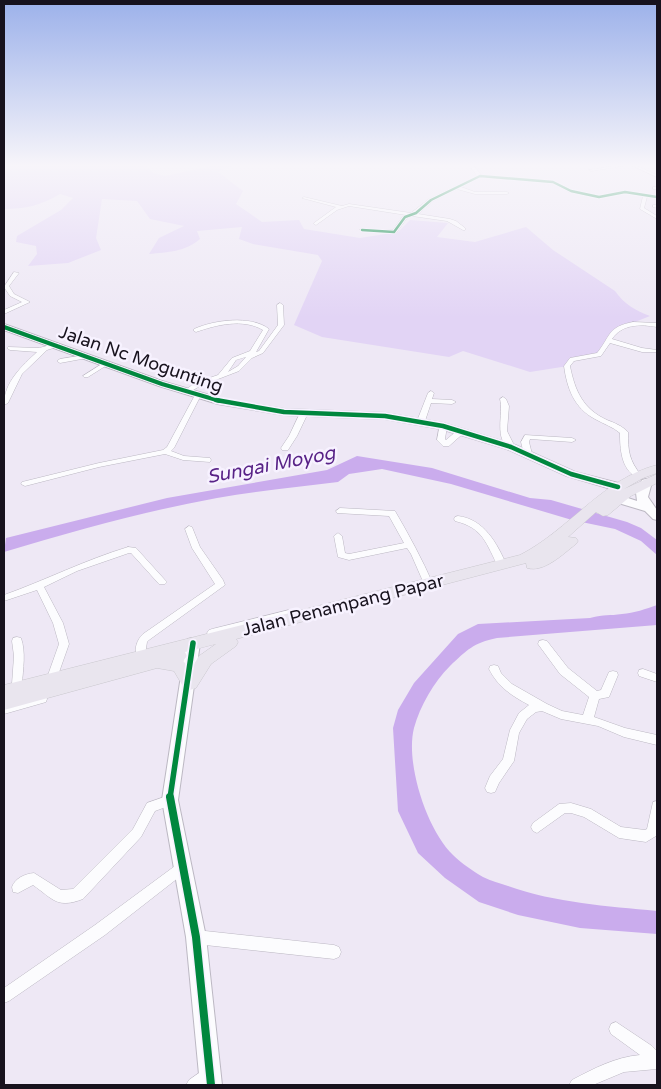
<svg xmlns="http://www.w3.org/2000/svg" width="661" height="1089" viewBox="0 0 661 1089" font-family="'Varela Round',sans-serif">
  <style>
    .green { fill: #e2d4f5 }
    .water { fill: #caaced }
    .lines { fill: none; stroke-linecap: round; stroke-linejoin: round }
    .street-casing { stroke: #bcb8c3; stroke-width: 1 }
    .secondary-casing { stroke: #bcb8c3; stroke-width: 2 }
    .primary-casing { stroke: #cac8ce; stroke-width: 1 }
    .street { fill: #fcfcfe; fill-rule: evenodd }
    .secondary { fill: #fcfcfe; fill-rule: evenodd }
    .primary { fill: #e9e5ee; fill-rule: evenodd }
    .cycleway-far4-casing { stroke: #f7f2ff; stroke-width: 4.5 }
    .cycleway-far3-casing { stroke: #f7f2ff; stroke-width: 6 }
    .cycleway-far2-casing { stroke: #f7f2ff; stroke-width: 8 }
    .cycleway-far1-casing { stroke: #f7f2ff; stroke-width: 9 }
    .cycleway-casing { stroke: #f7f2ff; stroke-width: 11 }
    .cycleway-far4 { stroke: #00873e; stroke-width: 2.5 }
    .cycleway-far3 { stroke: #00873e; stroke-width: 4 }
    .cycleway-far2 { stroke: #00873e; stroke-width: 4.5 }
    .cycleway-far1 { stroke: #00873e; stroke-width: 5.5 }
    .cycleway { stroke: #00873e; stroke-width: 8 }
    .labels { text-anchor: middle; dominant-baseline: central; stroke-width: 5; stroke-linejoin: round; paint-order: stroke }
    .street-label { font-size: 18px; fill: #17121d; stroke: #f7f2ff }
    .water-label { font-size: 19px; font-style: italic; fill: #582287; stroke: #f7f2ff }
  </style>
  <rect width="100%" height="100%" fill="#eee8f5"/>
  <path class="green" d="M4,166h142l7,7 12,3 47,-10h19l-13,6 25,19 -7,13 26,18 37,-2 5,9 56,9 38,-6 12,-12 38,3 -11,14 38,5 51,-15 27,23 62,41c9,13 21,20 35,25l-35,14 -15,21 -8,5 -20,4 -4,6 -38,6 -67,-21 -14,6 -127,-20 -28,-12 28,-64 -4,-6 -65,-11 -14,-5 3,-12 -45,4 3,8c-15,13 -32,13 -51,15l10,-16 25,-12 -34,-7 -13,-18 -35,-2 -6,39 5,12 -33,13 -40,3 9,-12 -1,-8 -20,-4 1,-6 44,-26 12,-12 -13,-4c-18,11 -35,15 -56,15z"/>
  <g class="water">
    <path d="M357,456l75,12 98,30 21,2 76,22 14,6 16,12v15l-16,-14 -26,-12 -43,-9 -121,-36 -69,-15 -33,5 -11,8c-40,5 -81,9 -121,16 -72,13 -143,33 -213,54l2,-14 161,-40 160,-28z"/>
    <path d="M657,605v20l-160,13c-24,5 -30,12 -47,28 -16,16 -30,40 -36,62 -9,35 13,102 39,127 8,8 20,16 30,22 8,4 17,6 25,9 48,17 99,20 149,25v23l-77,-6 -62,-13 -39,-13 -34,-24 -27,-25 -20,-42 -5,-83 5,-18 16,-27 44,-49 20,-10 112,-6c15,-4 19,-2 32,-4 12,-1 24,-5 35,-9z"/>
  </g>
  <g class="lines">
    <g class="street-casing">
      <g id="street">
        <polygon points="470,166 474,166 481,175 553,181 572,190 599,196 625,191 657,196 657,198 647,197 644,208 657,216 657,219 640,209 643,196 625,193 599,198 569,192 552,183 481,177 461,187 475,192 507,192 509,193 507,194 475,194 457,189 433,201 418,214 450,219 456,221 465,228 465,230 463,230 447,221 412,216 407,218 396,233 362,231 360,230 360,229 393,230 403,216 406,215 349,206 337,210 316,225 314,224 314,223 336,207 302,198 304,197 342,206 349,204 411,213 429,199 477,176"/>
        <polygon points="615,166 623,166 591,171 589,170"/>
        <polygon points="633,166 637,166 657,175 657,177"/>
        <rect x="653" y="187" width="4" height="2"/>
        <polygon points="653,205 657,205 657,208 653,207"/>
        <polygon points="14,272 19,273 9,286 14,294 30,302 4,314 4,310 22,302 10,296 4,287"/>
        <path d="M280,303l3,2 1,20 -21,28 -11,5 -13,13 -39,15 -12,7h-4v-2l11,-8 23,-8 14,-17 18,-7 13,-21c-20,-12 -47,-5 -67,2l-2,-1v-2c20,-9 57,-14 75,0l-13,23 3,-1 19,-26 -1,-20zM246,357l-8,9 -10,6 8,-12z"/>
        <path d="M633,322l24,1v4c-17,-3 -35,-3 -45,12l30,9 15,2v2h-15l-32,-9 -9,13 -27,5 -4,5c5,25 13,43 37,54 8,3 15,6 21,12 0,19 1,28 13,43l-4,2c-16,-7 -17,-29 -17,-44 -7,-6 -16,-9 -25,-14 -21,-11 -28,-31 -31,-53l6,-8 27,-5c14,-17 10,-26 36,-31z"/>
        <path d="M58,343l3,2 -1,1 -13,4 -25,24 -14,29 -4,2c0,-23 18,-39 33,-53l-27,-2 -3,-2 1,-1 31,1z"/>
        <polygon points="85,355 88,357 87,358 60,363 57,361 60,359"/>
        <polygon points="105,362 108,364 107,365 88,377 84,377 83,376"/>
        <polygon points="431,391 434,393 432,399 452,400 456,402 452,404 431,403 425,421 421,423 418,423 417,421 428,393"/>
        <polygon points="198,393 201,395 174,448 171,451 184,456 210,458 211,460 210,462 183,460 165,454 99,467 25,486 21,484 22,482 99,463 163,450 167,447 195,395"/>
        <path d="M503,397l3,2 3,7 -2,25 8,16 -4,2c-18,-9 -7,-35 -11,-50z"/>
        <polygon points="301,411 307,411 308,413 297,436 288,450 282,450 281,448 289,436"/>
        <polygon points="440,424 443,424 447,426 445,439 446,440 459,429 462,429 466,431 449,446 443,446 437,440"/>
        <polygon points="525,435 572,438 576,440 572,442 530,439 529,442 532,454 528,456 524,454 521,442"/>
        <path d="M340,508l55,3c14,24 27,48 38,73l-2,2h-6l-14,-32 -4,-6 -58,12 -11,-3 -4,-21 4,-3 4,3 3,17 4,1 55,-11 -15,-27 -52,-3 -1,-2z"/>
        <path d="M458,516c26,3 39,27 49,50l-2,2h-6c-13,-24 -15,-40 -44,-47l-1,-2 1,-2z"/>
        <path d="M189,526l3,1 8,20 23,33 2,5 -76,55 -2,2 -2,13 -4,1 -4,-1c-3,-7 0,-15 6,-21l72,-50 -23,-36 -7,-19z"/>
        <path d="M128,547l8,1 29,32 2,2 -2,2h-6l-28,-31h-2l-52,18 -33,16 19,36 6,21 -12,34 -4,1 -4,-1 -1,-3 11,-31 -6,-21 -16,-33 -33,11v-6c42,-15 81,-35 124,-48z"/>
        <polygon points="289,610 292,612 294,614 292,616 212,637 209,636 207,633 209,630 212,629"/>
        <path d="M17,637l4,1c5,14 2,31 1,46l-1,3 -4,1 -4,-1 -1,-3 2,-28 -2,-15 1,-3z"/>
        <path d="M543,640l4,1 21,27 29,23 4,-1 8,-18 4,-1 4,1 1,3 -9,22 -10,2 -5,18 31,11 32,7v10l-33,-8 -26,-11 -37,-7 -19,-8 -6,1 -9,7 -8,14 -5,28 -15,22 -4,9 -4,1 -4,-1 -2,-4 5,-12 13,-17 7,-29 9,-17 10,-8c-17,-9 -31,-18 -40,-36l1,-3 4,-1 4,1 3,7 11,11 35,20 15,7 21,4 6,-18 -29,-23 -22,-30 1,-3z"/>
        <polygon points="643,669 657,674 657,682 639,676 638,673 639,670"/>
        <polygon points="42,695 46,696 47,699 46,702 4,714 4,706"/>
        <path d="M170,795l4,1 2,4 -2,4 -19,7 -14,26 -58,62c-26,10 -30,0 -50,-14l-15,8 -5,-1 -1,-5c3,-9 13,-13 22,-14l27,17 12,-1 60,-60 14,-26z"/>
        <polygon points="657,801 657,834 656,836 646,842 619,838 584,817 571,813 565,813 537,833 533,831 531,827 533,823 559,804 571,803 591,809 621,827 645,830 647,829 653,802"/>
        <polygon points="183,861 187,863 189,867 187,871 105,935 9,1001 4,1003 4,988 95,925 179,863"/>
        <polygon points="196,930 334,945 339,947 341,952 339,957 334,959 196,944 191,942 189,937 191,932"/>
        <path d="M616,1022l36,24 5,5v18l-33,3 -31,13h-24l3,-5c21,-11 43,-23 68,-25l-29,-21 -2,-5 2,-5z"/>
        <path d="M209,1066l5,3 3,5c-6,13 -18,11 -31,11l3,-5z"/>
      </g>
    </g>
    <g class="secondary-casing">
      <g id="secondary">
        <polygon points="4,324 165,382 223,399 284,409 385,413 443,423 515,445 575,472 622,484 624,487 618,491 567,476 507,449 441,429 385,419 284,415 218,404 159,386 4,330"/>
        <polygon points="646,479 652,482 648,497 657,510 657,520 653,519 645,511 615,502 613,499 619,495 637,501 636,493 642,480"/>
        <polygon points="193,638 198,639 200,643 178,800 206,937 222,1085 200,1085 186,937 162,800 186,643 188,639"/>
      </g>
    </g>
    <g class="primary-casing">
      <path id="primary" d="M657,465v8l-14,5 -19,11 33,-15v9l-26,13 -23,19 -5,1 -7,-4 -28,25 8,1 2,3 -2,3c-13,10 -32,29 -49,24l-1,-5 -290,76 2,3 -2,4 -25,18 -15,24 -6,2 -6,-2 -10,-17 -17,-3 -153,42v-25l516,-130c49,-25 82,-76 137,-90zM216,644l-17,12 -8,13 -8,-8 4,-5 -2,-4z"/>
    </g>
    <use href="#street" class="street"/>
    <use href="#secondary" class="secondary"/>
    <use href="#primary" class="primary"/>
    <g class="cycleway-far4-casing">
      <polyline id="cycleway-far4" points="362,230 394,232 405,217 416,213 431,200 480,176 553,182 571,191 599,197 625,192 657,197"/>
    </g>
    <g class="cycleway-far3-casing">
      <polyline id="cycleway-far3" points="4,327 162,384 220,401"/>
    </g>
    <g class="cycleway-far2-casing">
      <polyline id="cycleway-far2" points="216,400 284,412 385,416 443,426 511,447 571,474 618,487"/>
    </g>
    <g class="cycleway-far1-casing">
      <polyline id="cycleway-far1" points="170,798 193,643"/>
    </g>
    <g class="cycleway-casing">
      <polyline id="cycleway" points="170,797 196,937 211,1085"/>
    </g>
    <use href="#cycleway-far4" class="cycleway-far4"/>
    <use href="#cycleway-far3" class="cycleway-far3"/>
    <use href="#cycleway-far2" class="cycleway-far2"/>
    <use href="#cycleway-far1" class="cycleway-far1"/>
    <use href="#cycleway" class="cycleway"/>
  </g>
  <linearGradient id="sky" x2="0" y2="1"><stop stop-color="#9cb1ea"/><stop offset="0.52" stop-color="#f7f5fa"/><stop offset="1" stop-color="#f7f5fa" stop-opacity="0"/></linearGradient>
  <rect width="661" height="318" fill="url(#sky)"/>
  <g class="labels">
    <g class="street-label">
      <text transform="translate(141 359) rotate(19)">Jalan Nc Mogunting</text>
      <text transform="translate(343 605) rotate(-14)">Jalan Penampang Papar</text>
    </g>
    <g class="water-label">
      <text transform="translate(271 465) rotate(-11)">Sungai Moyog</text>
    </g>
  </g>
  <rect width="661" height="1089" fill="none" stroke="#17121d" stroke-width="10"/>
</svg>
